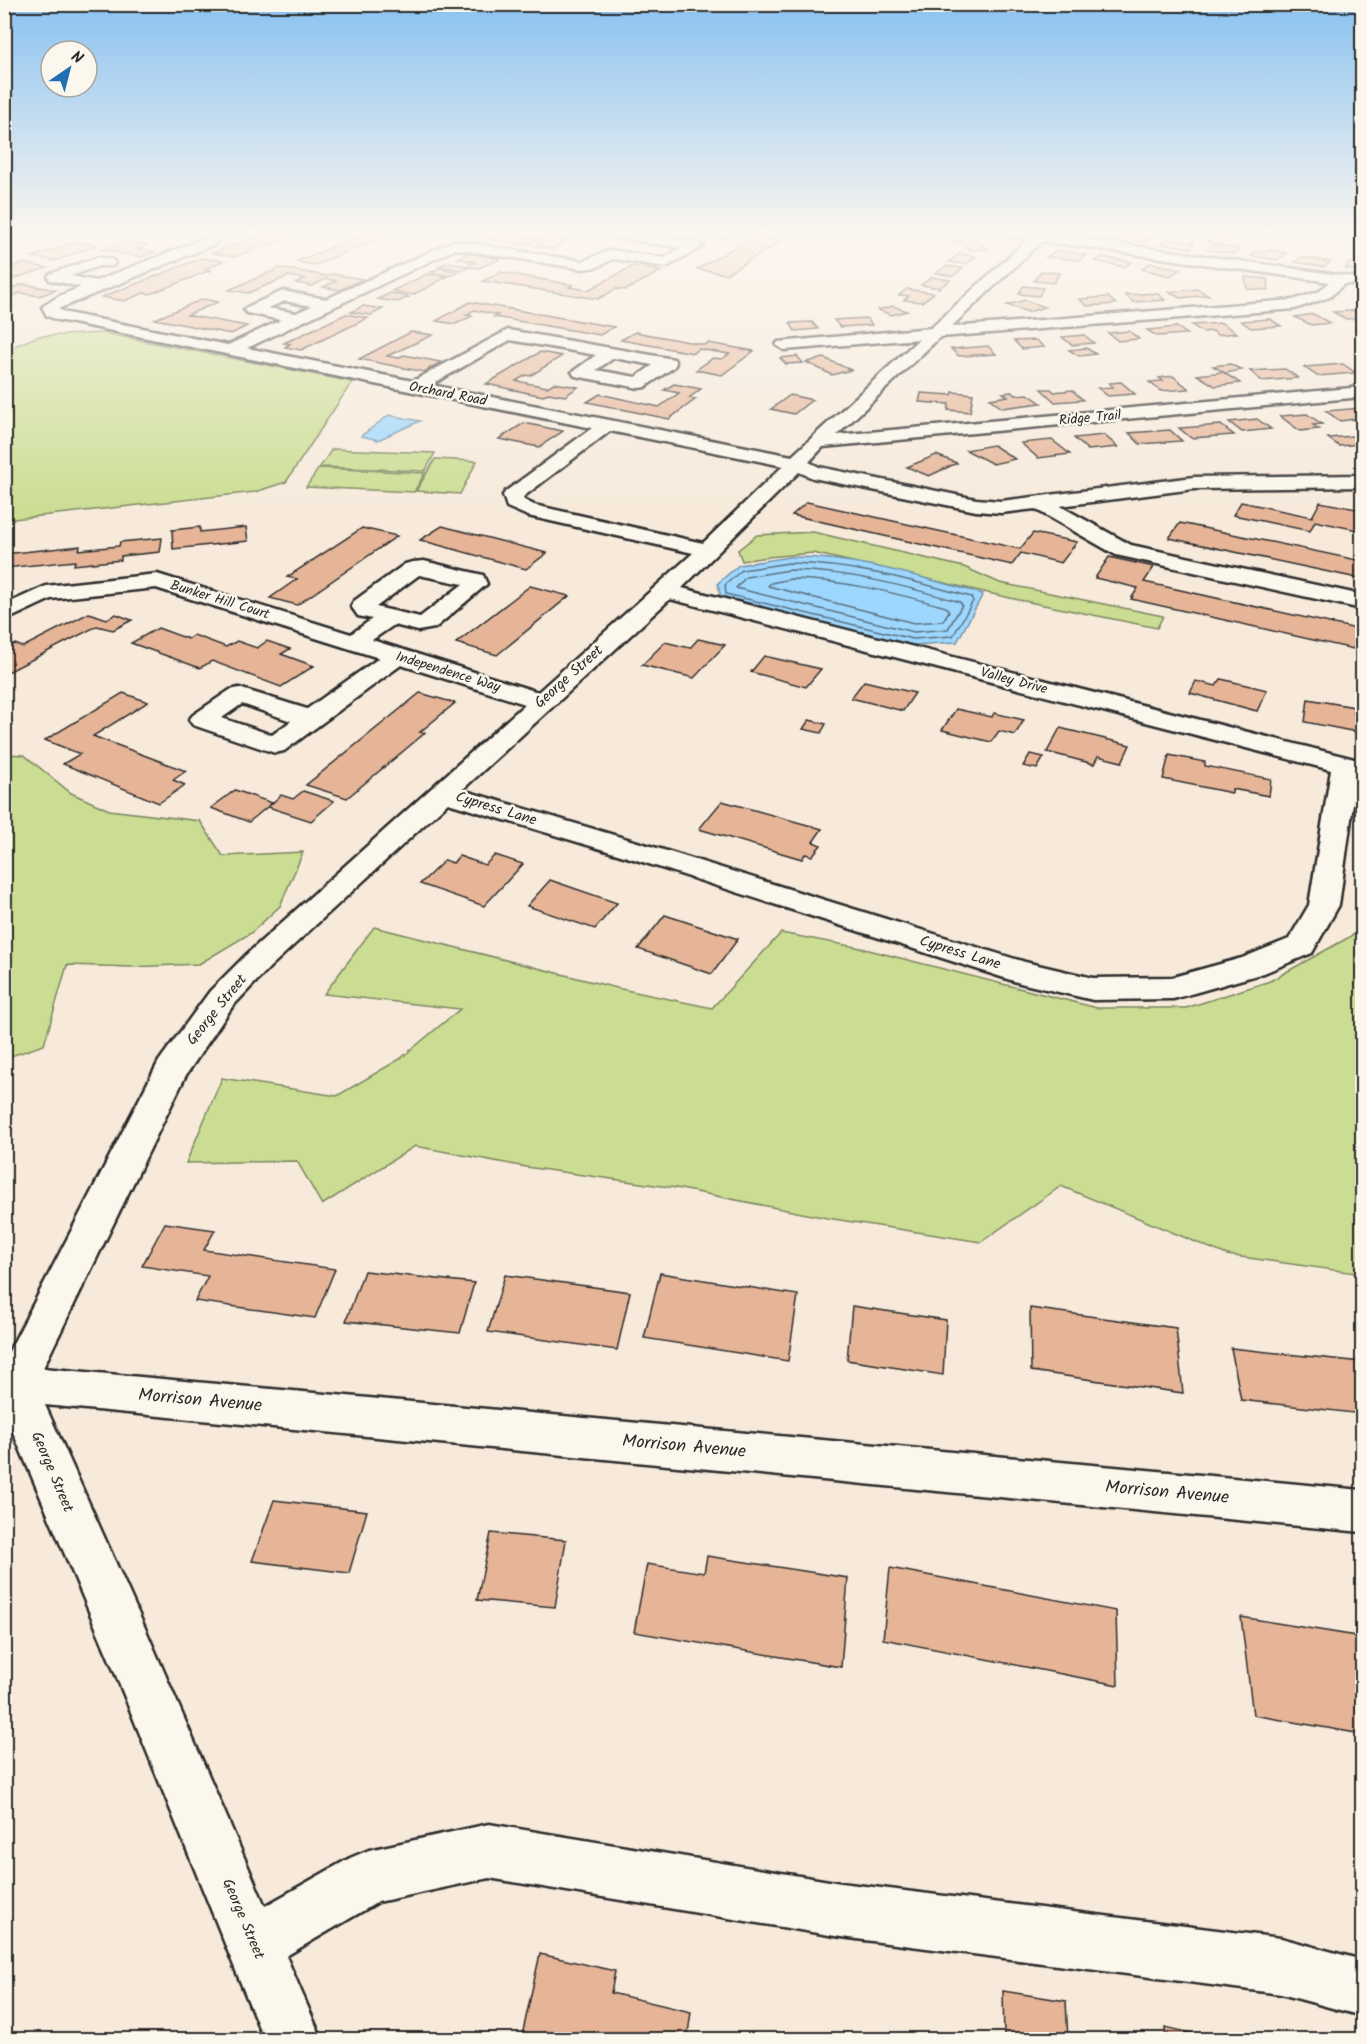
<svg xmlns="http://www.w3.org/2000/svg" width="1367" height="2044" viewBox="0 0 1367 2044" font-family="Kalam,sans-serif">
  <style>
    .green { fill: #cadd92; stroke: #7a845e; stroke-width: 1.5 }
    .water { fill: #9ed7fe; stroke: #7092aa; stroke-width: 1.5 }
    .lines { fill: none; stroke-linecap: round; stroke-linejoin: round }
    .shore { stroke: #59707f; stroke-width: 1.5 }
    .building { fill: #e6b598; stroke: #2b2b2b; stroke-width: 1.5 }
    .minor-casing { stroke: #2b2b2b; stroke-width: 5 }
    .minor { fill: #fbf7ec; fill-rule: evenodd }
    .labels { text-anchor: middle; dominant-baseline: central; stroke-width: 5; stroke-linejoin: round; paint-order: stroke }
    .far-street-label { font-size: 14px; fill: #2b2b2b; stroke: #fbf7ec }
    .street-label { font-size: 15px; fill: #2b2b2b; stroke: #fbf7ec }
    .near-street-label { font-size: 18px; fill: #2b2b2b; stroke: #fbf7ec }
  </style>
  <rect width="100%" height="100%" fill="#f7eadb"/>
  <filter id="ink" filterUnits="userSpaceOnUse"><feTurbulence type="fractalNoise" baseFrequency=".0167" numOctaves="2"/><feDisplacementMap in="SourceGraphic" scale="12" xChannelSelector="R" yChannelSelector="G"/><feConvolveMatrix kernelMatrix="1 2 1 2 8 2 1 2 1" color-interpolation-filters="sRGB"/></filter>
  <g filter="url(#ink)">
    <g class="green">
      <polygon points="103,333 352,382 286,482 255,492 5,520 5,350 39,336"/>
      <polygon points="332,449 435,453 425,471 320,467"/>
      <polygon points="435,459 477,461 460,494 416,491"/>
      <polygon points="319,468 425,473 414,492 306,487"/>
      <polygon points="813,532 964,567 1000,583 1163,616 1157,628 1019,600 813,553 767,557 742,561 738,550 757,535"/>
      <polygon points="5,754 24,755 71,793 109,810 200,821 223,856 303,852 280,906 251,933 199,964 131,967 67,965 44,1045 5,1058"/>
      <polygon points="374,927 621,989 712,1008 781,933 861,948 1097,1008 1186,1008 1270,981 1362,930 1362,1274 1227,1255 1061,1186 981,1242 827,1218 676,1188 526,1167 415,1146 322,1205 297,1161 186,1163 222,1078 337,1096 400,1059 460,1009 324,994"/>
    </g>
    <g class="water">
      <polygon points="389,415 420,421 378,440 361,436"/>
      <path d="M789,557c66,-1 131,20 194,37l-26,48 -44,3 -192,-45 -3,-17 21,-18z"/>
    </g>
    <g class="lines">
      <g class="shore">
        <path d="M789,563c63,1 122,17 182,34l2,4 -20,35 -40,3 -187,-45 -1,-9 17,-15z"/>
        <path d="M790,570c59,1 114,16 170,32l2,3 -14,24 -34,3 -178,-44 10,-11z"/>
        <path d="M791,579c53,1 104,14 155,28l3,4 -6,10 -29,2 -146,-37 3,-3z"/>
      </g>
    </g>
    <g class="building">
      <polygon points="270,231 297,231 288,234 295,235 234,257 212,253"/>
      <polygon points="370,231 394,231 316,265 296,262"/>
      <polygon points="440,231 484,231 472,236"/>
      <polygon points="485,231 533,238 540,235 570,239 552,249 536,246 546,241 537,240 527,245 474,236"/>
      <polygon points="671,231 736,231 722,239"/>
      <polygon points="898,231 926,231 917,236 892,234"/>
      <polygon points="1307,231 1343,231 1339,236 1326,234 1324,236 1310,234 1312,232"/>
      <polygon points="1125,233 1151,237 1144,242 1118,237"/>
      <polygon points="1216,235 1232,237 1222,245 1207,242"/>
      <polygon points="753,237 781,242 726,274 697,269"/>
      <polygon points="1167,239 1195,242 1191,248 1163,244"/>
      <polygon points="976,240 987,249 970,250 962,243 955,244 952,241"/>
      <polygon points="75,242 97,245 55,261 32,257"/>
      <polygon points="125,242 147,245 139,249 156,252 141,257 102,250"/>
      <polygon points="1213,245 1240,249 1235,254 1207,250"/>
      <polygon points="1058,250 1087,255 1079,260 1046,257"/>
      <polygon points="1270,250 1287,253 1277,260 1251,256 1257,251 1267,252"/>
      <polygon points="469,253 500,259 479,268 470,267 462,270 439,266 448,262 466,266 475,262 457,258"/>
      <polygon points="959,254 977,256 966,264 949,262"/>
      <polygon points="1102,257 1132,262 1124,267 1095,261"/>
      <polygon points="1302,257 1330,262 1324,267 1295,262"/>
      <polygon points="202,258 223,261 205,269 211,270 150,294 144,293 124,301 102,297"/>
      <polygon points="24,263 47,268 4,282 4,270"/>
      <polygon points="1150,263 1181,269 1170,276 1142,269"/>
      <polygon points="1348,263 1362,265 1362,271 1346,269"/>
      <polygon points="633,266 661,271 626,290 616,289 598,299 483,281 501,272 573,285 569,287 588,290"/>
      <polygon points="946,266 963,268 953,276 936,273"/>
      <polygon points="280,268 327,276 332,274 363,279 340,290 323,287 336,281 326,279 312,286 296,283 305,279 289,276 248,293 229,290"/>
      <polygon points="440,268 459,272 450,276 430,272"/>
      <polygon points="1041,271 1060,273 1053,283 1034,281"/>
      <polygon points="427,274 447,277 413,295 392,291"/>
      <polygon points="932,277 950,280 939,288 921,285"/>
      <polygon points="1245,277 1267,279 1269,290 1247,289"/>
      <polygon points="24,284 56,290 39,296 20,293 12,296 4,295 4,291"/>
      <polygon points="1023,286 1043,288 1039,296 1019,294"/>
      <polygon points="907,289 934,293 922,302 904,300 909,296 899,295"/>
      <polygon points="1197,289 1209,295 1180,298 1169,292"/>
      <polygon points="390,293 409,297 398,302 378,299"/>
      <polygon points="1157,293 1165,300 1133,302 1125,295"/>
      <polygon points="1108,297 1116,304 1087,306 1079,299"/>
      <polygon points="203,299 218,302 187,315 247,326 231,334 155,319"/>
      <polygon points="1025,300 1045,307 1028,312 1007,305"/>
      <polygon points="470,302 614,327 600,335 494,317 498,315 474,310 466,315 472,316 456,324 436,321"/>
      <polygon points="363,306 383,309 371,315 351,312"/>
      <polygon points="893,306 907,311 891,315 878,310"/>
      <polygon points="1362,310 1362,318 1346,319 1333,312"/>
      <polygon points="346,314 368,318 301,350 285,347 290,344 284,343"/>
      <polygon points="1313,314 1330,323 1311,325 1295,317"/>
      <polygon points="867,318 872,325 840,327 834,320"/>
      <polygon points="1270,319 1281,326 1251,328 1241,321"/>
      <polygon points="812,322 818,329 795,331 790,323"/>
      <polygon points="1222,323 1237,333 1217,335 1213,331 1202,332 1192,325"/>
      <polygon points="1177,327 1187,334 1157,336 1147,330"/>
      <polygon points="1129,331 1139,339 1118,341 1108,333"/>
      <polygon points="411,332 433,335 387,356 398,358 404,355 441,362 424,372 359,359"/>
      <polygon points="635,332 705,345 708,343 754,351 722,375 696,370 713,358 722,359 729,354 699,349 693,353 621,340"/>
      <polygon points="1084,335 1094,343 1072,345 1062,337"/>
      <polygon points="1036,340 1044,347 1022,349 1014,341"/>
      <polygon points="988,346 996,354 959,356 951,349"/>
      <polygon points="1086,348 1096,354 1079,356 1069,350"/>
      <polygon points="540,352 562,356 530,376 526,375 516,381 547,387 554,383 578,387 565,396 548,393 543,396 486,384"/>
      <polygon points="797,356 803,363 786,364 780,358"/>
      <polygon points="824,358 851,370 832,375 806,362"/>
      <polygon points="1230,364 1242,370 1225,373 1213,366"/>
      <polygon points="1343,364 1356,373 1317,376 1304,367"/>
      <polygon points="1285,369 1298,378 1262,381 1250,371"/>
      <polygon points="1223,372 1240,383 1215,386 1197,375"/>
      <polygon points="1173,376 1189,389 1161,391 1149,382 1163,381 1159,378"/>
      <polygon points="1121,382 1135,394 1108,396 1098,388 1113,387 1109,383"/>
      <polygon points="674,384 701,389 689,398 696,399 669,419 587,402 600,394 659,407 679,393 664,390"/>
      <polygon points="1041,389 1051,389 1054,392 1072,390 1083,400 1055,402"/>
      <polygon points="953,392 973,394 970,412 948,410 949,404 919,402 921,393 952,395"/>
      <polygon points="1011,392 1016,395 1028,394 1041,403 1002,408 990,399 1008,396 1003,393"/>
      <polygon points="790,395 812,400 794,414 771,409"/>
      <polygon points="1362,408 1362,418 1340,421 1326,411"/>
      <polygon points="1307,414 1322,424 1313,425 1319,429 1300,431 1280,416"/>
      <polygon points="1257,419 1271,429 1242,432 1229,422"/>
      <polygon points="524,423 563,431 539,447 499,439"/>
      <polygon points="1221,425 1234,435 1191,438 1179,428"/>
      <polygon points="1170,430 1182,441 1140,444 1129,433"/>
      <polygon points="1104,435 1118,447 1088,450 1074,438"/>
      <polygon points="1353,436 1362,444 1339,446 1328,438"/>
      <polygon points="1052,440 1070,454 1038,458 1021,443"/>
      <polygon points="993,445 1015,459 993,464 966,450"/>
      <polygon points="936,455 957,463 929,476 907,467"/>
      <polygon points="807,502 1020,549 1033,533 1077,542 1061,563 1021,553 1012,565 792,515"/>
      <polygon points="1241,502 1312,517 1320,502 1362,510 1362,518 1357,530 1315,521 1310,531 1233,515"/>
      <polygon points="1180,523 1362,561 1362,579 1169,538"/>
      <polygon points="442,526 547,553 526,569 420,540"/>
      <polygon points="200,527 200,532 246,527 248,541 173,549 172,530"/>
      <polygon points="362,528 397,536 297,605 270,598 297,579 287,577"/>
      <polygon points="162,538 160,552 121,556 121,560 74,565 75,561 4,568 4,554 80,546 79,550 119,546 120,542"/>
      <polygon points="1109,557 1154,567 1144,582 1361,630 1353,649 1131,599 1138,588 1095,578"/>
      <polygon points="530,586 569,596 497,655 456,643"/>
      <polygon points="89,613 107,619 116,614 132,620 113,630 97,626 4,674 4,650 15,644 23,647"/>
      <polygon points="158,628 188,639 194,635 226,647 237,641 257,648 267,641 290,649 281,654 314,666 281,687 212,661 200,668 131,643"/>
      <polygon points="698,639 725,645 694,678 642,665 665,642 690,648"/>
      <polygon points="764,656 821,669 806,687 751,672"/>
      <polygon points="1221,679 1267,690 1257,711 1190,693 1196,681 1216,686"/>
      <polygon points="864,681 915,693 903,711 851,698"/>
      <polygon points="123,693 148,702 93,736 186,771 173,780 185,785 159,803 63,764 80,754 45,740"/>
      <polygon points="420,693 455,703 420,732 425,733 347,798 306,785"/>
      <polygon points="1308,699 1354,707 1354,713 1362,714 1362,733 1305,722"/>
      <polygon points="956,709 992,717 994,713 1024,720 1015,735 999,731 991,742 942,730"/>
      <polygon points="809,720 826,724 821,733 803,729"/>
      <polygon points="1060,728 1130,745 1122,762 1098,756 1094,764 1047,752"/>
      <polygon points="1030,754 1044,757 1037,769 1023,766"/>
      <polygon points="1169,755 1205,762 1205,766 1271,779 1269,796 1232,789 1232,793 1163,779"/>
      <polygon points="235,790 272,803 249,822 211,808"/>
      <polygon points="303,791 334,801 311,821 268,807 281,795 293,799"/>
      <polygon points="722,801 822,829 813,842 821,845 812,856 805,854 802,859 699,829"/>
      <polygon points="495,855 523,864 484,906 420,884 445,860 453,863 459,856 485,865"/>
      <polygon points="550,880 617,903 595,929 527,906"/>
      <polygon points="665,915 738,939 712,974 638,949"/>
      <polygon points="165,1223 215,1230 204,1250 335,1269 315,1318 195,1301 208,1276 142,1266"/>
      <polygon points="364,1271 474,1283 460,1333 346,1321"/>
      <polygon points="660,1273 798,1295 788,1361 644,1338"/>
      <polygon points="505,1275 630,1292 617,1350 488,1332"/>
      <polygon points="852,1306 946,1320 943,1375 847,1360"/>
      <polygon points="1030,1308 1176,1328 1183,1393 1031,1371"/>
      <polygon points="1231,1348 1362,1362 1362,1414 1241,1400"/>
      <polygon points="274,1500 367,1511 349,1573 252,1561"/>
      <polygon points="491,1533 566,1540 555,1607 477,1600"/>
      <polygon points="707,1556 848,1578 841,1667 634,1632 647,1564 704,1573"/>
      <polygon points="890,1568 1116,1611 1118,1685 883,1639"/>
      <polygon points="1241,1617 1362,1637 1362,1734 1253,1715"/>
      <polygon points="540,1954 615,1971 611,1993 691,2012 687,2040 521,2040"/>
      <polygon points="1003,1991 1066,2001 1068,2040 1004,2040"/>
      <polygon points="1165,2027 1221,2040 1166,2040"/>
    </g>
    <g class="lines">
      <g class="minor-casing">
        <path id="minor" d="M599,231h26l71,11 7,4 -37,21 -53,-8 -16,8 -14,2 -127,-20 -209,99 166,33 95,-51 160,28 6,1 2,4 -2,4 -29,20 -6,1 -64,-12 -3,-4 24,-17 -86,-15 -79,45 361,71 127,-117 -135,11 -8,-5 2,-3 153,-14 97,-89 -27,-4 -7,-4h58l-2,3 310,44 2,3 -2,3h-16l-14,13 -35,12 -355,28 -103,98 525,-48v10l-539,50 -14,15 10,5 157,32 25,2 193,-24 168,-2v12l-168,2 -134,17 71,39 231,50v14l-246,-54 -81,-46 -34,4 -25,-2 -163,-33 -14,-6 -117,116 680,173v16l-5,-1 -18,129 -27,48 -48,20 -91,26 -80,1 -73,-17 -396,-127 -176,-53 -178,164 -38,40 -46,68 -143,293 1319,122v42l-1317,-127 104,232 116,269 85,-48 19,-8 120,-26 352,59 440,55 81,22v56l-81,-22 -440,-57 -352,-59 -111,24 -92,54 36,84h-58l-153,-377 -107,-252v-50l155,-300 51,-70 38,-38 277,-249 -124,-39 -117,86 -9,2 -82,-28 -4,-5 4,-5 37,-25 9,-2 68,21 72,-51 -223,-70 -105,11 -47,22v-16l42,-19 111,-12 194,60 21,-15 -14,-3 -7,-10 3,-5 51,-37 8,-2 11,-1 59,14 4,9 -52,44 -17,3 -24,-6 -22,15 166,52 155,-139 -165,-37 -21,-9 -4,-12 3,-4 86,-63 -534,-108 -11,-4 -5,-9 17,-11 22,-9 -31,-7 -2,-3 2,-3 48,-17 15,3 2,3 -2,3h-14l-28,10 25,5 109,-43h10l2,3 -2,3 -157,65 9,4 161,32 53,-25 -34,-7 -3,-3 3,-3 36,-16 43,8 128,-58 129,20 28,-11 53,8 18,-10 -77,-12 -5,-1zM1042,241l287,41 -9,9 -27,9 -342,27zM285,301l27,5 -16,7 -28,-5zM614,358l39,7 -17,12 -40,-7zM610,431l173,35 -80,77 -169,-38 -10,-5 -1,-3zM419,575l44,9 -43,33 -44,-10zM670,599l661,171 -22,135 -20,34 -47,19 -69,19 -80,1 -68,-16 -381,-118 -182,-54zM242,704l49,17 -19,14 -50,-17z"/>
      </g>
      <use href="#minor" class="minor"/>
    </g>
  </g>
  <linearGradient id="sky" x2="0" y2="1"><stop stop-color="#8ac2f1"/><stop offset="0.45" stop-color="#fbf6ef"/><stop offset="1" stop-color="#fbf6ef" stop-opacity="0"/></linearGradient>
  <rect width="1367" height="517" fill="url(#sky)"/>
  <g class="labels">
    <g class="far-street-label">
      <text transform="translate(448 394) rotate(11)">Orchard Road</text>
      <text transform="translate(1090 418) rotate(-5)">Ridge Trail</text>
      <text transform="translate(220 600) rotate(17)">Bunker Hill Court</text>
      <text transform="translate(448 672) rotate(17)">Independence Way</text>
      <text transform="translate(1014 681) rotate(15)">Valley Drive</text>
    </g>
    <g class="street-label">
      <text transform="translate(569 677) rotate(-42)">George Street</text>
      <text transform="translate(496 809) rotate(17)">Cypress Lane</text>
      <text transform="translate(960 953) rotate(17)">Cypress Lane</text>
      <text transform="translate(217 1010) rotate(-51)">George Street</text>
      <text transform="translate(52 1472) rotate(67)">George Street</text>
      <text transform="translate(243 1919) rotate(67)">George Street</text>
    </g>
    <g class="near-street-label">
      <text transform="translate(200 1401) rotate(5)">Morrison Avenue</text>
      <text transform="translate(684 1447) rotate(5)">Morrison Avenue</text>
      <text transform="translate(1167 1493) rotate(5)">Morrison Avenue</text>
    </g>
  </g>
  <rect width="1367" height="2044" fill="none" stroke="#fbf7ec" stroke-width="24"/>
  <rect x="12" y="12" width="1343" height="2020" fill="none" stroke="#2b2b2b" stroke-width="2" filter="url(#ink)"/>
  <g transform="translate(69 69) rotate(35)"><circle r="28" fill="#fbf7ec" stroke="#a8a59f" stroke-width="1.5"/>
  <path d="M0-4.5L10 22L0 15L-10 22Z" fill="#1f6fb2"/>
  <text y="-9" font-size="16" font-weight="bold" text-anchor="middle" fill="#2b2b2b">N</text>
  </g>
</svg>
